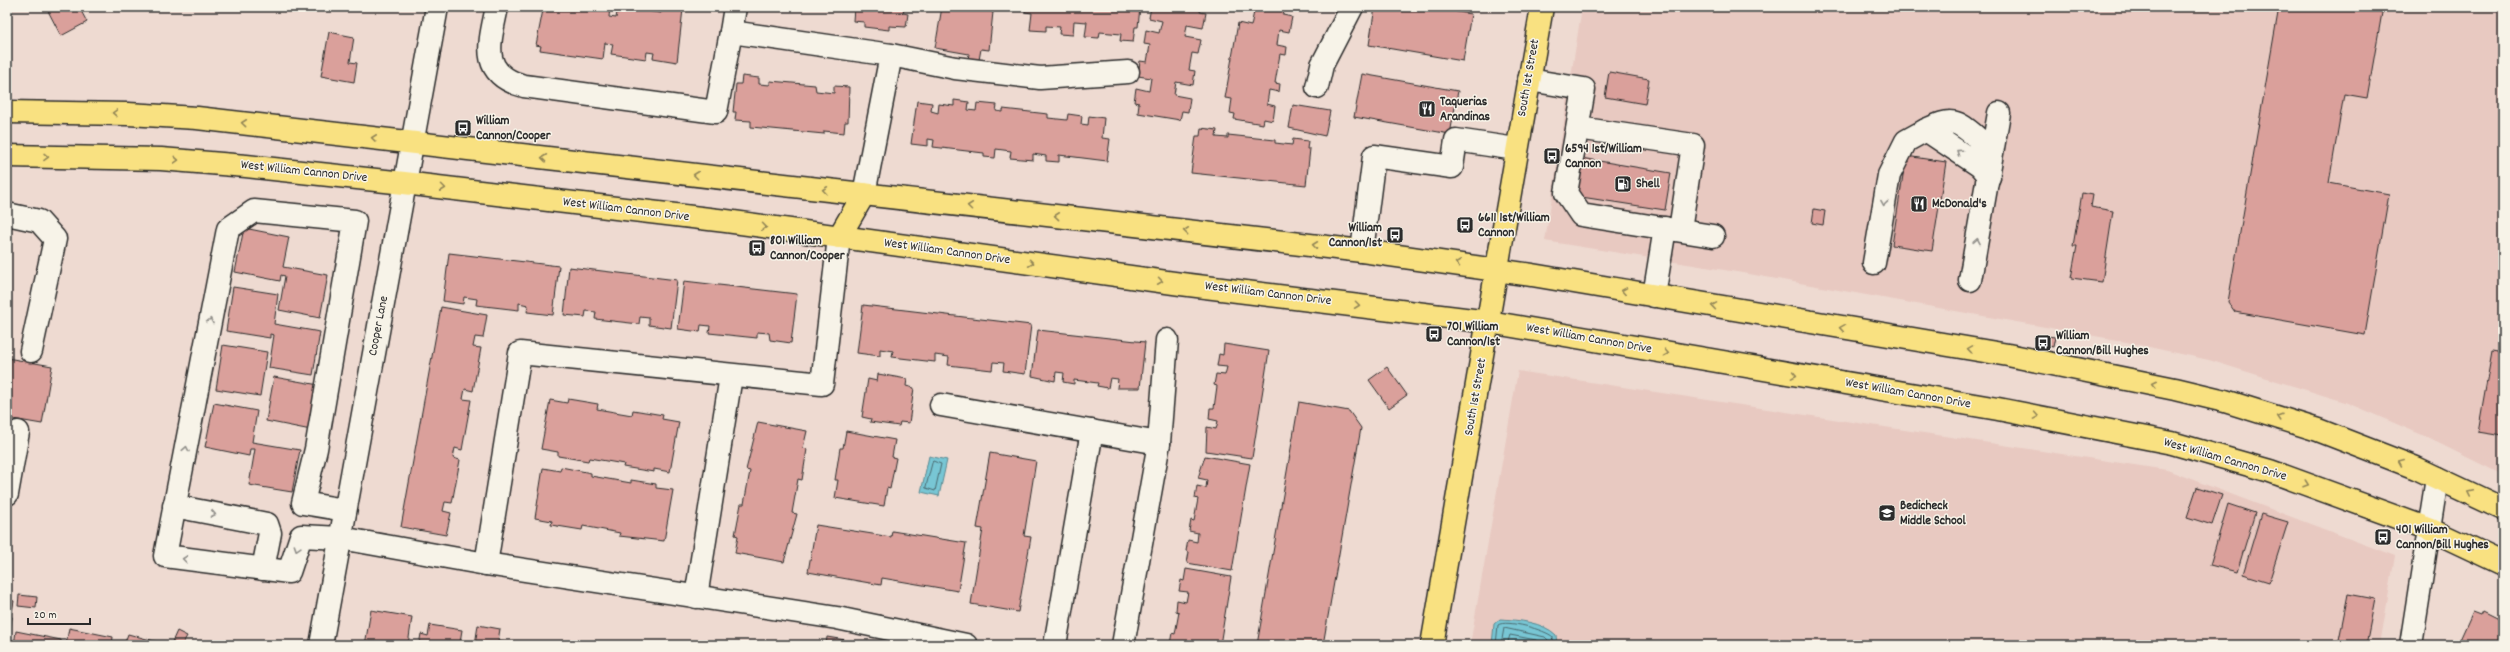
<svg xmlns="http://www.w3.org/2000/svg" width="2510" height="652" viewBox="0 0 2510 652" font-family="Dekko,sans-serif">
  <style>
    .built { fill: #e8c9c1 }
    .water { fill: #78c6d4; stroke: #598890 }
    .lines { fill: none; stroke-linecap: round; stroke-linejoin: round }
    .shore { stroke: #4a696f; stroke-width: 1 }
    .building { fill: #daa09b; stroke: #2b2b2b }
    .minor-casing { stroke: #2b2b2b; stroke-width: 25 }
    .major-casing { stroke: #2b2b2b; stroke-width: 25 }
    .minor { stroke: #f7f3e8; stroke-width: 22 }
    .major { stroke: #f9e181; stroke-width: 22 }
    .oneway { stroke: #928656 }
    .oneway2 { stroke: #918f8a }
    .labels { text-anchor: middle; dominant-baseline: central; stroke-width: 3; stroke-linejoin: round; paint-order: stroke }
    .street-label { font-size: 13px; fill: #2b2b2b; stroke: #f7f3e8 }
    .poi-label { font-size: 13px; font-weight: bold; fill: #2b2b2b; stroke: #f7f3e8; text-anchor: start }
  </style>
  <rect width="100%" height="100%" fill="#eedad1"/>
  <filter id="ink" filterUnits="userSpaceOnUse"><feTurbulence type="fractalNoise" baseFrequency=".025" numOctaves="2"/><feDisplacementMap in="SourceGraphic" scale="8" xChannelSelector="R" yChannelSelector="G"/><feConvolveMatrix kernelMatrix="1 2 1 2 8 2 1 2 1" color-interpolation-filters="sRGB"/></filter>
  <g filter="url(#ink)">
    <g class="built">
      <polygon points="1582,7 2503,7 2503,475 2420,434 2345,402 2209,360 2117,340 1749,274 1545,241"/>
      <polygon points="1518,371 2167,470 2395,556 2380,645 1470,645"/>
    </g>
    <g class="water">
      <polygon points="929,456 947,460 939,496 921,492"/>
      <path d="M1500,619c18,1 43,3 56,16l1,10h-65l2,-21z"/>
    </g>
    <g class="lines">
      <g class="shore">
        <polygon points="933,461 941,464 935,491 926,488"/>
        <path d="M1496,645l2,-20c8,-6 48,5 55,12v8"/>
        <polyline points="1501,645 1504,628 1545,637 1548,640 1548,645"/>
        <polyline points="1507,645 1510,635 1536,640 1542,645"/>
      </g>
    </g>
    <g class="building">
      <polygon points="46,7 79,7 87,22 61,36"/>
      <polygon points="540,7 610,7 609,17 616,18 618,7 633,7 632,9 661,13 662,7 683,9 677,62 653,58 654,53 647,52 646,59 611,54 613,44 605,43 603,59 540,50 541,46 536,45 543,10"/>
      <polygon points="854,7 904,7 903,13 908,14 906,27 889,26 889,30 864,27 864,22 853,21"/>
      <polygon points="942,7 976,10 976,7 989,7 989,11 993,12 989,50 981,49 979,60 968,59 969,54 935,48"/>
      <polygon points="1025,7 1140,7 1138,27 1135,27 1133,42 1120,41 1121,34 1100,32 1099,38 1085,37 1087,22 1074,21 1073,35 1059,34 1060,27 1046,26 1046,31 1030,30 1032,13 1025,12"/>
      <polygon points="1151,7 1201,7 1200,12 1206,13 1203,28 1187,25 1185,37 1201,40 1198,54 1192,53 1189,70 1195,71 1193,85 1176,82 1174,95 1190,98 1188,112 1182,111 1180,120 1138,113 1139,103 1134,102 1136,88 1149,91 1151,78 1138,76 1140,61 1147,62 1150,45 1144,44 1146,30 1159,33 1162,21 1149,18"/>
      <polygon points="1255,7 1284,11 1283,15 1292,17 1289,32 1279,30 1277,45 1287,47 1286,55 1280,54 1275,83 1280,84 1279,92 1269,90 1267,104 1275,106 1273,121 1264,119 1263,124 1234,119 1235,114 1230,113 1232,99 1225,98 1238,23 1251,26"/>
      <polygon points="1375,7 1427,7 1471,14 1463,61 1369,45"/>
      <polygon points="2279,7 2383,7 2367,98 2344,94 2329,183 2389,194 2365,335 2235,312 2228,302"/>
      <polygon points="329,32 354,37 350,62 357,63 354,82 321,76"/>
      <polygon points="1609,72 1649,79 1645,104 1605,97"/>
      <polygon points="1362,74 1458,91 1450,134 1354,117"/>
      <polygon points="742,76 759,78 759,84 770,85 770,81 815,85 816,91 834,93 834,86 849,87 848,122 845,122 844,133 824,131 824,134 751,127 751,121 735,120 736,112 733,112 736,84 741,84"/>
      <polygon points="954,100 969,102 968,110 976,111 977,103 997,105 996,111 1003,112 1003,109 1048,114 1048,118 1067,120 1068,114 1082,116 1081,124 1088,125 1089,116 1104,118 1102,138 1110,139 1107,161 1059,155 1059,162 1046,161 1046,156 1033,154 1033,160 1010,158 1011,151 996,149 995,158 984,157 984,153 933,147 934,140 928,139 928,146 911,144 917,101 932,103 931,111 938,113 939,104 954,106"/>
      <polygon points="1293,105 1330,111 1325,136 1289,128"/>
      <polygon points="1201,128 1217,130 1216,137 1228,138 1228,135 1275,140 1275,143 1292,145 1293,139 1308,141 1307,149 1310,149 1306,185 1191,173 1196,136 1200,136"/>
      <polygon points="1906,156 1946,162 1932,251 1892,245"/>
      <polygon points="1581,158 1671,173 1665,210 1575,196"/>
      <polygon points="2082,193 2093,195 2091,207 2113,211 2102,282 2071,278 2077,246 2073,246"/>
      <polygon points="1814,209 1825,211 1823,225 1812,223"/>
      <polygon points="244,228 289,237 283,267 328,275 320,318 279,310 285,276 281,275 280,281 235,272"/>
      <polygon points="449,253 559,266 553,315 527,312 528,305 519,303 519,310 476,305 477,299 464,297 463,304 443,301"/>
      <polygon points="569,267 677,280 671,328 649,325 649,318 640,317 639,324 595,319 596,312 586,311 585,317 564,315"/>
      <polygon points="684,281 797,294 791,343 770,340 769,333 757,332 757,338 709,333 710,326 701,325 700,332 678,329"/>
      <polygon points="233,287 278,294 274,324 320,332 313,375 269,368 274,335 270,334 270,338 226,331"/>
      <polygon points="863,305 1031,325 1025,374 1003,371 1004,363 993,362 992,370 948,365 949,357 935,355 935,362 892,357 893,351 880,349 880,356 857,353"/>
      <polygon points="441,307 487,315 483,338 475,337 473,347 481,348 473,391 465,389 463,399 471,400 462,450 455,448 453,458 460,460 452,503 445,502 443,511 451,513 446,535 401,527"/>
      <polygon points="1038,330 1145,342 1140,388 1117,388 1118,379 1110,378 1108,388 1097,386 1098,383 1074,380 1074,384 1063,382 1064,373 1056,372 1055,381 1032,376"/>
      <polygon points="2046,336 2055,337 2053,347 2044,345"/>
      <polygon points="1224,344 1269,351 1252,458 1206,451 1207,427 1216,429 1218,421 1209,419 1210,408 1214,408 1217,386 1214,385 1216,374 1225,375 1227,367 1217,366 1219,354 1223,355"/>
      <polygon points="223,345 267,352 260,396 216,389"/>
      <polygon points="2492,352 2503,354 2503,436 2478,432"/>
      <polygon points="7,358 52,366 42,424 7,418"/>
      <polygon points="1387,367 1407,395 1389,408 1369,380"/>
      <polygon points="878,374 907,379 906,386 914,388 909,423 900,422 899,426 870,422 871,419 862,417 868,379 877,381"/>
      <polygon points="274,377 319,385 311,430 266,421"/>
      <polygon points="568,399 598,404 597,409 632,415 633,410 663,415 662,419 679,422 670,472 654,469 654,472 623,467 624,464 589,458 588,461 558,456 558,452 541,449 550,400 567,403"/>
      <polygon points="1299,402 1349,411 1361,428 1323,645 1257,645"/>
      <polygon points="214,403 257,411 252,442 300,450 292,492 249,485 255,449 250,449 249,456 205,447"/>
      <polygon points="758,422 807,431 803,448 807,449 802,480 798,479 792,513 797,514 784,562 735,553 738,536 735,535 741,504 744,504 750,471 746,470"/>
      <polygon points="846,431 895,440 892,457 896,458 890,489 887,488 884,506 835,498 838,480 835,480 840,448 843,448"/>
      <polygon points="990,453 1036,461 1024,536 1031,537 1018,612 971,604 983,529 977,528"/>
      <polygon points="1205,456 1250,464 1232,571 1187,563 1189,552 1186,551 1188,540 1197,542 1198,533 1189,531 1191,520 1194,521 1198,499 1195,498 1197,486 1206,488 1207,480 1198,478"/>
      <polygon points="561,467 591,473 591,476 631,483 631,480 656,484 656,488 673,490 664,541 619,536 620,533 583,526 582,530 551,525 552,521 535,518 543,468 560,471"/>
      <polygon points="2197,487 2222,495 2212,525 2187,517"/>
      <polygon points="2228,504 2255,513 2237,572 2210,565"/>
      <polygon points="2261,514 2288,522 2269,582 2243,574"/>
      <polygon points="816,525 891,537 892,531 966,543 958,591 882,578 881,585 808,572"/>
      <polygon points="1186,569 1231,577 1220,645 1170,644 1172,633 1175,634 1179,612 1176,611 1177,600 1186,602 1188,592 1179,591 1181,580 1184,581"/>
      <polygon points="2348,594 2375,599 2366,645 2338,645"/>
      <polygon points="19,595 37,597 36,608 18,606"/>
      <polygon points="7,600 14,601 12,612 7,611"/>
      <polygon points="371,610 412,617 408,645 365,645"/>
      <polygon points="2483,611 2503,621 2503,645 2458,645 2473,612 2481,615"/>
      <polygon points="7,616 12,617 8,645 7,645"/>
      <polygon points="430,625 462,630 460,642 469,643 468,645 419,645 421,634 428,636"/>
      <polygon points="478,625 500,629 498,641 519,645 475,645"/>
      <polygon points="69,628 113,637 112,645 66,645"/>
      <polygon points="16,631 61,640 61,645 14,645"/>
      <polygon points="177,631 187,636 182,645 172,642"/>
      <polygon points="128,634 169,645 124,645"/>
      <polygon points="827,637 845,640 844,645 826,645"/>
    </g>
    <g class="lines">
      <g class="minor-casing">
        <g id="minor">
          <path d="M497,7c-7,35 -19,67 27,79l192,26 15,-80"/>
          <polyline points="735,7 731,32 891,55 864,194"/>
          <polyline points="891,55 955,68 1040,78 1128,72"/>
          <polyline points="1529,80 1584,89 1566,193 1581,215 1713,236"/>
          <polyline points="1317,87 1322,65 1352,7"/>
          <polyline points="1578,128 1693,145 1680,230"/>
          <path d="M1926,130c28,-14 31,-9 54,10v26"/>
          <polyline points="7,214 39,221 55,239 31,351"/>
          <polyline points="1362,251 1374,156 1452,167 1456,140 1516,149"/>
          <polyline points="1874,263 1889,175 1906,141 1926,130 1980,166 1989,177"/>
          <polyline points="1970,280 1999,113"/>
          <polyline points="1654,296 1665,228"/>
          <polyline points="941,405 1159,443"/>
          <polyline points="7,494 18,432"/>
          <polyline points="174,506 267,524 270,533 263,569"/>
          <polyline points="345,510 303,503 316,449 355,221 254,211 228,229 165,556 289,572 301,536 341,538 486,564 837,618 966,645"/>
          <polyline points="486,564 520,353 822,384 839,237"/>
          <polyline points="696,597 731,376"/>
          <polyline points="321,645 437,7"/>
          <polyline points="1055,645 1092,431"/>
          <polyline points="1123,645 1159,443 1167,340"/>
          <polyline points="2411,645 2437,478"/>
        </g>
      </g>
      <g class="major-casing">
        <g id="major">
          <polyline points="7,112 128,114 197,118 1362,251 1532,275 2008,355 2175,389 2225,401 2318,430 2416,468 2503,509"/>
          <polyline points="7,156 161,159 246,166 404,183 726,221 1181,284 1489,322 1998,409 2172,443 2270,471 2429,529 2503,564"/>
          <polyline points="839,237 864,194"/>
          <polyline points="1432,645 1542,7"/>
        </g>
      </g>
      <use href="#minor" class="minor"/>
      <use href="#major" class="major"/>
    </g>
    <defs><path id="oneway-chevron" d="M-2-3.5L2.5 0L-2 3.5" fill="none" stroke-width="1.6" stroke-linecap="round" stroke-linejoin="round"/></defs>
    <g class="oneway">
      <use href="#oneway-chevron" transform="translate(115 113) rotate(-178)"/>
      <use href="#oneway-chevron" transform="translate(244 123) rotate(-174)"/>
      <use href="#oneway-chevron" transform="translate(374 138) rotate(-174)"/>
      <use href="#oneway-chevron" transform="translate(46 157) rotate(1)"/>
      <use href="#oneway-chevron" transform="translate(544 158) rotate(-173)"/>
      <use href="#oneway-chevron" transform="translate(176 160) rotate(4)"/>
      <use href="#oneway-chevron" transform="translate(696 175) rotate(-173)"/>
      <use href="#oneway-chevron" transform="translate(443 188) rotate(7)"/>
      <use href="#oneway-chevron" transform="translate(825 190) rotate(-173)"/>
      <use href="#oneway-chevron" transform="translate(970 206) rotate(-173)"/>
      <use href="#oneway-chevron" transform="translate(1057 216) rotate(-174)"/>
      <use href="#oneway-chevron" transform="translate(764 227) rotate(8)"/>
      <use href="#oneway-chevron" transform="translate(1186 231) rotate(-174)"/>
      <use href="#oneway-chevron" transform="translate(1315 245) rotate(-173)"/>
      <use href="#oneway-chevron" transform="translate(1031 263) rotate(8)"/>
      <use href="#oneway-chevron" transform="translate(1458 263) rotate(-172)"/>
      <use href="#oneway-chevron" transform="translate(1160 281) rotate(8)"/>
      <use href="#oneway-chevron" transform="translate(1624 291) rotate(-170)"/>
      <use href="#oneway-chevron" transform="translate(1357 305) rotate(7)"/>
      <use href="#oneway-chevron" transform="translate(1714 306) rotate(-171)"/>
      <use href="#oneway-chevron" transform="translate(1842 328) rotate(-171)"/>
      <use href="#oneway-chevron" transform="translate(1970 349) rotate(-171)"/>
      <use href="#oneway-chevron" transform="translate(1666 353) rotate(10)"/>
      <use href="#oneway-chevron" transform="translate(1794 375) rotate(10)"/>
      <use href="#oneway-chevron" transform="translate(2154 384) rotate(-167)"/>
      <use href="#oneway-chevron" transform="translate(2036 416) rotate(10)"/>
      <use href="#oneway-chevron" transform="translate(2279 417) rotate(-162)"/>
      <use href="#oneway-chevron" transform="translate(2401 462) rotate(-157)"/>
      <use href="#oneway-chevron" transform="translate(2306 484) rotate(19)"/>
      <use href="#oneway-chevron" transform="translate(2470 493) rotate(-155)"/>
    </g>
    <g class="oneway2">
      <use href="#oneway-chevron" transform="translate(1959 152) rotate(-146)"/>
      <use href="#oneway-chevron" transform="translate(1884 203) rotate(99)"/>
      <use href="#oneway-chevron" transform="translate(1977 241) rotate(-80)"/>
      <use href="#oneway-chevron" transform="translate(210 321) rotate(-79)"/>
      <use href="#oneway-chevron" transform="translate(186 449) rotate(-79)"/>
      <use href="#oneway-chevron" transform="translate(213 514) rotate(11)"/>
      <use href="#oneway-chevron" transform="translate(297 548) rotate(108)"/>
      <use href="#oneway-chevron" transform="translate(185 559) rotate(-173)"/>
    </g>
  </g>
  <defs>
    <g id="restaurant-square" transform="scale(0.9)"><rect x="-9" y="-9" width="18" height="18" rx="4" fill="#2b2b2b" stroke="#f7f3e8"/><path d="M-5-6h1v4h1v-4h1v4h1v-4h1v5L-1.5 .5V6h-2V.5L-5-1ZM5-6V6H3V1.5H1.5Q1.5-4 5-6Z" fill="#fff"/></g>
    <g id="bus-square" transform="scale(0.9)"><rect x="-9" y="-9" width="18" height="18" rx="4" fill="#2b2b2b" stroke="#f7f3e8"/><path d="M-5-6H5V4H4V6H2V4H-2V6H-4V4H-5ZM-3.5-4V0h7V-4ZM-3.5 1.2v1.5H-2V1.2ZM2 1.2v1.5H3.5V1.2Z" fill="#fff"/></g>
    <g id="fuel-square" transform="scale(0.9)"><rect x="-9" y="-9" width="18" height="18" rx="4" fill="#2b2b2b" stroke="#f7f3e8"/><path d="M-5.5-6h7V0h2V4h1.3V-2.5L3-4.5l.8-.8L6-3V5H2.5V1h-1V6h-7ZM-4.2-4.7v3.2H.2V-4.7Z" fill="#fff"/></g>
    <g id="school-square" transform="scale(0.9)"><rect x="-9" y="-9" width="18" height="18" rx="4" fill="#2b2b2b" stroke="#f7f3e8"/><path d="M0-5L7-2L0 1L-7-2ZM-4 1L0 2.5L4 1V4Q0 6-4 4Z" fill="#fff"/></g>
  </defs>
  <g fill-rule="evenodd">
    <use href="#restaurant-square" x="1427" y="109"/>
    <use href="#bus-square" x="463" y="128"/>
    <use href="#bus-square" x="1552" y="156"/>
    <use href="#fuel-square" x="1623" y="184"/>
    <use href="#restaurant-square" x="1919" y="204"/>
    <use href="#bus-square" x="1465" y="225"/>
    <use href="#bus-square" x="1395" y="235"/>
    <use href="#bus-square" x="757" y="248"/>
    <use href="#bus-square" x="1434" y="334"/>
    <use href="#bus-square" x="2043" y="343"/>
    <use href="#school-square" x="1887" y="513"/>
    <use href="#bus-square" x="2383" y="537"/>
  </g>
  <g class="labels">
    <g class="street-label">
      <text transform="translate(1529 78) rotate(-80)">South 1st Street</text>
      <text transform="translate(304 172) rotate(6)">West William Cannon Drive</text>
      <text transform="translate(626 210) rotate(7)">West William Cannon Drive</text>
      <text transform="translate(947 252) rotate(8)">West William Cannon Drive</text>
      <text transform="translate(1268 294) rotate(7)">West William Cannon Drive</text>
      <text transform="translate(379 326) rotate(-79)">Cooper Lane</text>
      <text transform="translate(1589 339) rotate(10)">West William Cannon Drive</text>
      <text transform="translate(1908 394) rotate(10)">West William Cannon Drive</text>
      <text transform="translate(1476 397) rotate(-80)">South 1st Street</text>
      <text transform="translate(2225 460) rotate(16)">West William Cannon Drive</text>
    </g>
    <g class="poi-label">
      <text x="1440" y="102">Taquerias<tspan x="1440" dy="15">Arandinas</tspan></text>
      <text x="476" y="121">William<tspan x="476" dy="15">Cannon/Cooper</tspan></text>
      <text x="1565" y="149">6594 1st/William<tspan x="1565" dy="15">Cannon</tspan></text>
      <text x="1636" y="184">Shell</text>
      <text x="1932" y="204">McDonald's</text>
      <text x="1478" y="218">6611 1st/William<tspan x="1478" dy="15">Cannon</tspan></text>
      <text x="1382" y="228" text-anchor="end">William<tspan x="1382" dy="15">Cannon/1st</tspan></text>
      <text x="770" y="241">801 William<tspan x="770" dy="15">Cannon/Cooper</tspan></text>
      <text x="1447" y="327">701 William<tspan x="1447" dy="15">Cannon/1st</tspan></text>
      <text x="2056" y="336">William<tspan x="2056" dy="15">Cannon/Bill Hughes</tspan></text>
      <text x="1900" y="506">Bedicheck<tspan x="1900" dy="15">Middle School</tspan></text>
      <text x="2396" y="530">401 William<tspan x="2396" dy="15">Cannon/Bill Hughes</tspan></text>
    </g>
  </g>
  <rect width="2510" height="652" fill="none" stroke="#f7f3e8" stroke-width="24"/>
  <rect x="12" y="12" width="2486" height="628" fill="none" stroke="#2b2b2b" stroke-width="1.5" filter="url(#ink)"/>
  <path d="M28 618v6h62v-6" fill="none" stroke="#2b2b2b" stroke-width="2"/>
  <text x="34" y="618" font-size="12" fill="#2b2b2b" stroke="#f7f3e8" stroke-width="3" paint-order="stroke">20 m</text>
</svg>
